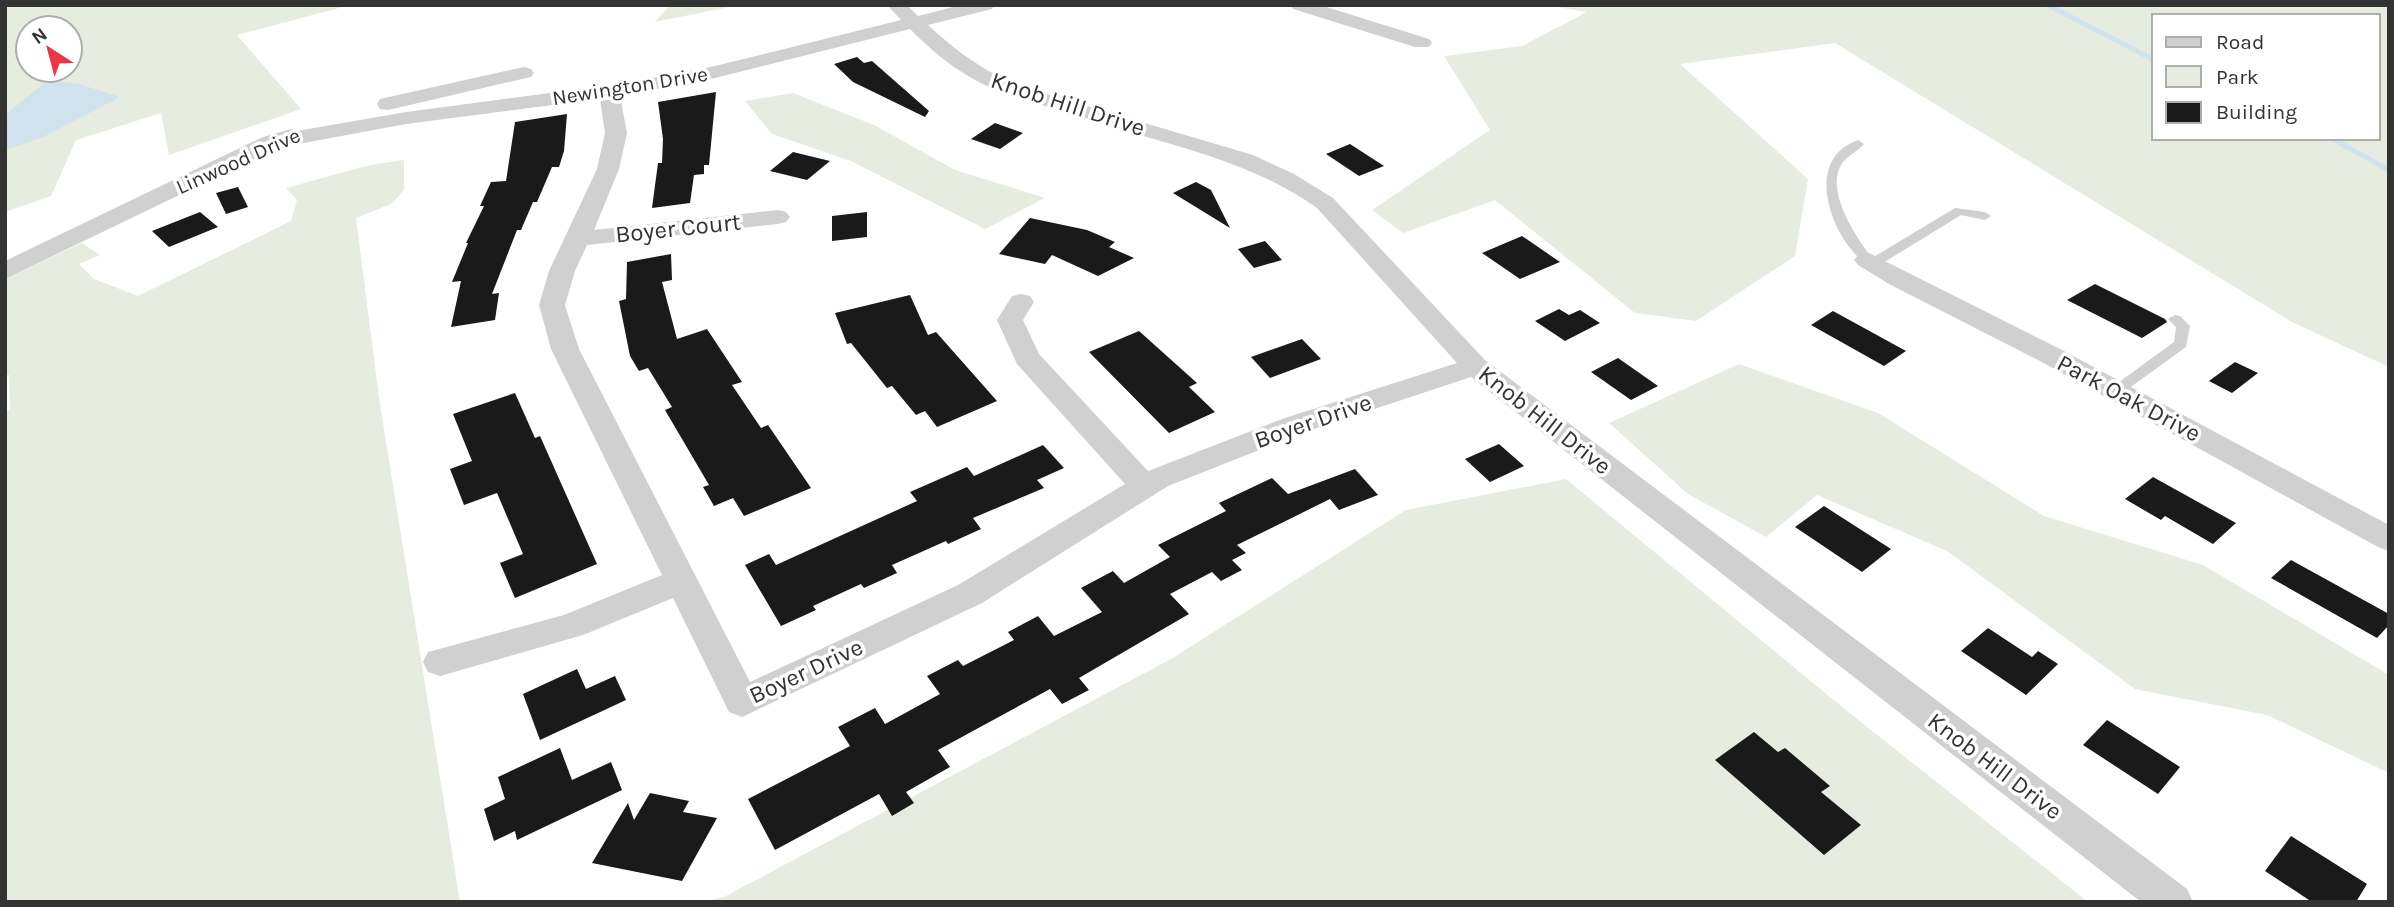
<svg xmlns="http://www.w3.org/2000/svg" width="2394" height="907" viewBox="0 0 2394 907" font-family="Karla,sans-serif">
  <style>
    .green { fill: #e6ecdf; fill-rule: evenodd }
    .water { fill: #cfe2ee }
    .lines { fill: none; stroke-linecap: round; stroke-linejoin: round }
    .stream { stroke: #cfe2ee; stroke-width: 5 }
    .building { fill: #1a1a1a }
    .lane { fill: #d0d0d0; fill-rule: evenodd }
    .street { fill: #d0d0d0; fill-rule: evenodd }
    .labels { text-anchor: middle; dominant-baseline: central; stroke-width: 7; stroke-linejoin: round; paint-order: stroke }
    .far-street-label { font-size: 21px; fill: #333; stroke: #fff }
    .street-label { font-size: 24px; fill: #333; stroke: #fff }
  </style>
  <rect width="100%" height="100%" fill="#fff"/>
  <g class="green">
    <path d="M5,5h345l-113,30 64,74 -132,46 -8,-42 -85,27 -25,56 -46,16zM28,28h42v42h-42z"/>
    <polygon points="670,5 739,5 655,22"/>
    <path d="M1546,5h843v362l-97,-45 -457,-279 -155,21 128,115 -13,77 -99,65 -61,-8 -140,-113 -92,33 -31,-23 118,-80 -46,-74 78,-10 65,-34zM2154,16h224v122h-224z"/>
    <polygon points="793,93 874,125 955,170 1045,198 985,229 851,161 772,134 745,101"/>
    <polygon points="404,160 404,190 391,204 356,218 379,398 460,902 5,902 5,413 10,409 9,375 5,375 5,279 82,243 100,255 79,264 94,279 138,296 291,221 297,200 286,188 370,165"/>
    <polygon points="1739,364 1878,413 2044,516 2203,565 2389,675 2389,773 2267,715 2135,689 1947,551 1817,495 1766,537 1688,494 1609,423"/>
    <polygon points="1566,479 1847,711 2088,902 701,902 724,897 1171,659 1406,510"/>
  </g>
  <polygon class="water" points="57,81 79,84 120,97 43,137 5,150 5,115 42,85"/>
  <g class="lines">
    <g class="stream">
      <polyline points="2048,5 2154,60"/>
      <polyline points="2331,138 2389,170"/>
    </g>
  </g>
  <g class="building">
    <polygon points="857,57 864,63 872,61 929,111 925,117 853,82 834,64"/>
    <polygon points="716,92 709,165 704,165 704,174 694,175 690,203 652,208 658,163 662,163 663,139 658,102"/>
    <polygon points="567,114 564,151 559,167 552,167 537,202 533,202 521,230 517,230 492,294 499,293 495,320 451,327 461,281 452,282 468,243 466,243 484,206 480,206 491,182 506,181 515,122"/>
    <polygon points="995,123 1023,133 1000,149 971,139"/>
    <polygon points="1350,144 1384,166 1359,176 1326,154"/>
    <polygon points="793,152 830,161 807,180 770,171"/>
    <polygon points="1196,182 1211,190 1230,228 1173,193"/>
    <polygon points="238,187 248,207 226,214 216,193"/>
    <polygon points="200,212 218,227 169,247 152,231"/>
    <polygon points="867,212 867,237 832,241 832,216"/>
    <polygon points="1030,218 1087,230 1115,242 1109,247 1134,258 1098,276 1052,255 1045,264 999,254"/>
    <polygon points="1522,236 1560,262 1520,279 1482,253"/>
    <polygon points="1265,241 1282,260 1254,268 1238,249"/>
    <polygon points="671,254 672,280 662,282 677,339 707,329 742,382 732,385 761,428 768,425 811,488 744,516 733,498 714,506 703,487 709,485 665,410 672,407 648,368 639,371 630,356 619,301 626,299 627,262"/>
    <polygon points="2095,284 2165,319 2167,322 2142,338 2067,300"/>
    <polygon points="910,295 928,335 936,332 997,401 937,427 925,411 916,415 892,386 887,388 851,343 847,344 835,313"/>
    <polygon points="1559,309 1569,315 1580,310 1600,323 1565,341 1535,321"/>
    <polygon points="1833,311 1906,351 1884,366 1811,325"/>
    <polygon points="1139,331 1197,383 1189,387 1215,412 1169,433 1089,352"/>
    <polygon points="1302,339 1321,359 1270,378 1251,357"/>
    <polygon points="1618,358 1658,386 1631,400 1591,372"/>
    <polygon points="2235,362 2258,373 2232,393 2209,381"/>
    <polygon points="515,393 535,438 540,436 597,564 515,598 500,563 523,554 497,493 464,505 450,469 472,461 453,414"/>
    <polygon points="1499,444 1524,466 1490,482 1465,459"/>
    <polygon points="1043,445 1064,468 1037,480 1044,488 973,518 981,529 948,544 946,541 892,565 897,573 864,588 861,584 813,606 816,610 781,626 745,565 769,554 776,565 917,501 910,492 967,467 974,476"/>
    <polygon points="1355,469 1378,495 1339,510 1330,499 1237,545 1246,553 1232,560 1242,570 1221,581 1212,572 1170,594 1189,614 1079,678 1089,690 1062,704 1050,689 938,750 950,767 906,792 914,803 892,816 879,794 775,850 748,799 850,746 838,727 875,708 885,724 940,694 927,676 958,660 963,666 1014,640 1008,632 1038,616 1054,636 1102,612 1081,588 1113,571 1124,583 1170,557 1158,545 1226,511 1219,503 1272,478 1288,494"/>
    <polygon points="2153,477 2236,523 2213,544 2165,516 2161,520 2125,499"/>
    <polygon points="1824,506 1891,549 1862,572 1795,527"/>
    <polygon points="2291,560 2389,614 2389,625 2377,638 2271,578"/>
    <polygon points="1988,628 2032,657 2038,651 2058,664 2026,695 1961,651"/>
    <polygon points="577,669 586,689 615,676 626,700 540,740 523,694"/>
    <polygon points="2107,720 2180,767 2158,794 2083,745"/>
    <polygon points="1754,732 1778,752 1785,748 1830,786 1821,792 1861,825 1824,855 1715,760"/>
    <polygon points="560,748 572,780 611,762 622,790 517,840 515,831 494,841 484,809 505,799 498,777"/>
    <polygon points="650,793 689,801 683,812 717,818 682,881 592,863 628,803 634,820"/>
    <polygon points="2291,836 2367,884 2356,902 2312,902 2265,871"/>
  </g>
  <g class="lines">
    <g class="lane">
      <path d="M1858,140l6,4c-6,7 -15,11 -21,18 -20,27 13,75 29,96l83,-50 30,4 6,4 -6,4 -24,-5 -83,51c-29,5 -88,-102 -20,-126z"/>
      <polygon points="2175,315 2180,316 2190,326 2186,347 2121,394 2111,394 2109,391 2111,388 2174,342 2176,327 2168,319"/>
    </g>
    <g class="street">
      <path d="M887,5h20l11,11 43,-11h33l-2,4 -64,16c28,26 53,44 88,60l237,70 41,19 39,24 152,162 702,529 6,13h-52l-670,-525 -166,55 -137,54 -186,117 -240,114 -13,-5 -56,-114 -90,37 -143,41 -12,-4 -5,-10 5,-10 136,-37 98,-40 -111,-226 -12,-44 10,-34 48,-102 8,-36 -5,-34 -194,25 -129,24 -272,131v-18l258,-124 28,-8 6,2 109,-19 213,-28 96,-18 186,-46zM910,29c30,30 53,47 92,64 49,15 99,30 148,45 60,17 116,34 167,70l140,155 -172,55 -137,53 -109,-117 -16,-34 11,-18 -4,-6 -9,-2 -9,2 -15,24 20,44 108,120 -167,101 -208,97 -171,-333 -14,-44 10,-34 12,-26 191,-21 8,-2 4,-5 -4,-5 -8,-2 -184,20 25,-61 8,-36 -7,-37 95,-18z"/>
      <polygon points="1291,5 1320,5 1429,39 1432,43 1429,47 1415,47 1293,9"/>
      <polygon points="524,67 531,69 534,73 531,77 388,110 380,109 377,104 380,99"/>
      <polygon points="1867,252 2060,349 2389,525 2389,551 2378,547 2040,361 1889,284 1858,265 1854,260 1858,255"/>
    </g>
  </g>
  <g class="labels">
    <g class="far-street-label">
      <text transform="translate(630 86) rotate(-9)">Newington Drive</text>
      <text transform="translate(238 161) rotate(-24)">Linwood Drive</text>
    </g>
    <g class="street-label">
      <text transform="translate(1068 104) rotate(18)">Knob Hill Drive</text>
      <text transform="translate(678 228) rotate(-6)">Boyer Court</text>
      <text transform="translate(2129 398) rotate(28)">Park Oak Drive</text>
      <text transform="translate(1545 420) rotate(38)">Knob Hill Drive</text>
      <text transform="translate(1313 421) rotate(-19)">Boyer Drive</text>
      <text transform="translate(806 671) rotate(-25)">Boyer Drive</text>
      <text transform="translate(1995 766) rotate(37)">Knob Hill Drive</text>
    </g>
  </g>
  <rect width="2394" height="907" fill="none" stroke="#333333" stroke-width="14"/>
  <rect x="2152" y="14" width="228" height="126" fill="#ffffff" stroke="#adadad" stroke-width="2"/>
  <rect x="2166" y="37" width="35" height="10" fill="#d0d0d0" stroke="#adadad" stroke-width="2"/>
  <text x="2216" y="49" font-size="21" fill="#333333">Road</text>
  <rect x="2166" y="66" width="35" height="21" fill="#e6ecdf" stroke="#adadad" stroke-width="2"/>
  <text x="2216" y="84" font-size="21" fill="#333333">Park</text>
  <rect x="2166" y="102" width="35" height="21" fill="#1a1a1a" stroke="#adadad" stroke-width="2"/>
  <text x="2216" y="119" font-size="21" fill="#333333">Building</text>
  <g transform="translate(49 49) rotate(324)"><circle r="33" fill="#ffffff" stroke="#adadad" stroke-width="2"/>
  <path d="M0-5L12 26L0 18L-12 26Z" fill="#e63946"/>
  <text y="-10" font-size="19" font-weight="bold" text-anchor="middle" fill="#333333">N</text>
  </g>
</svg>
